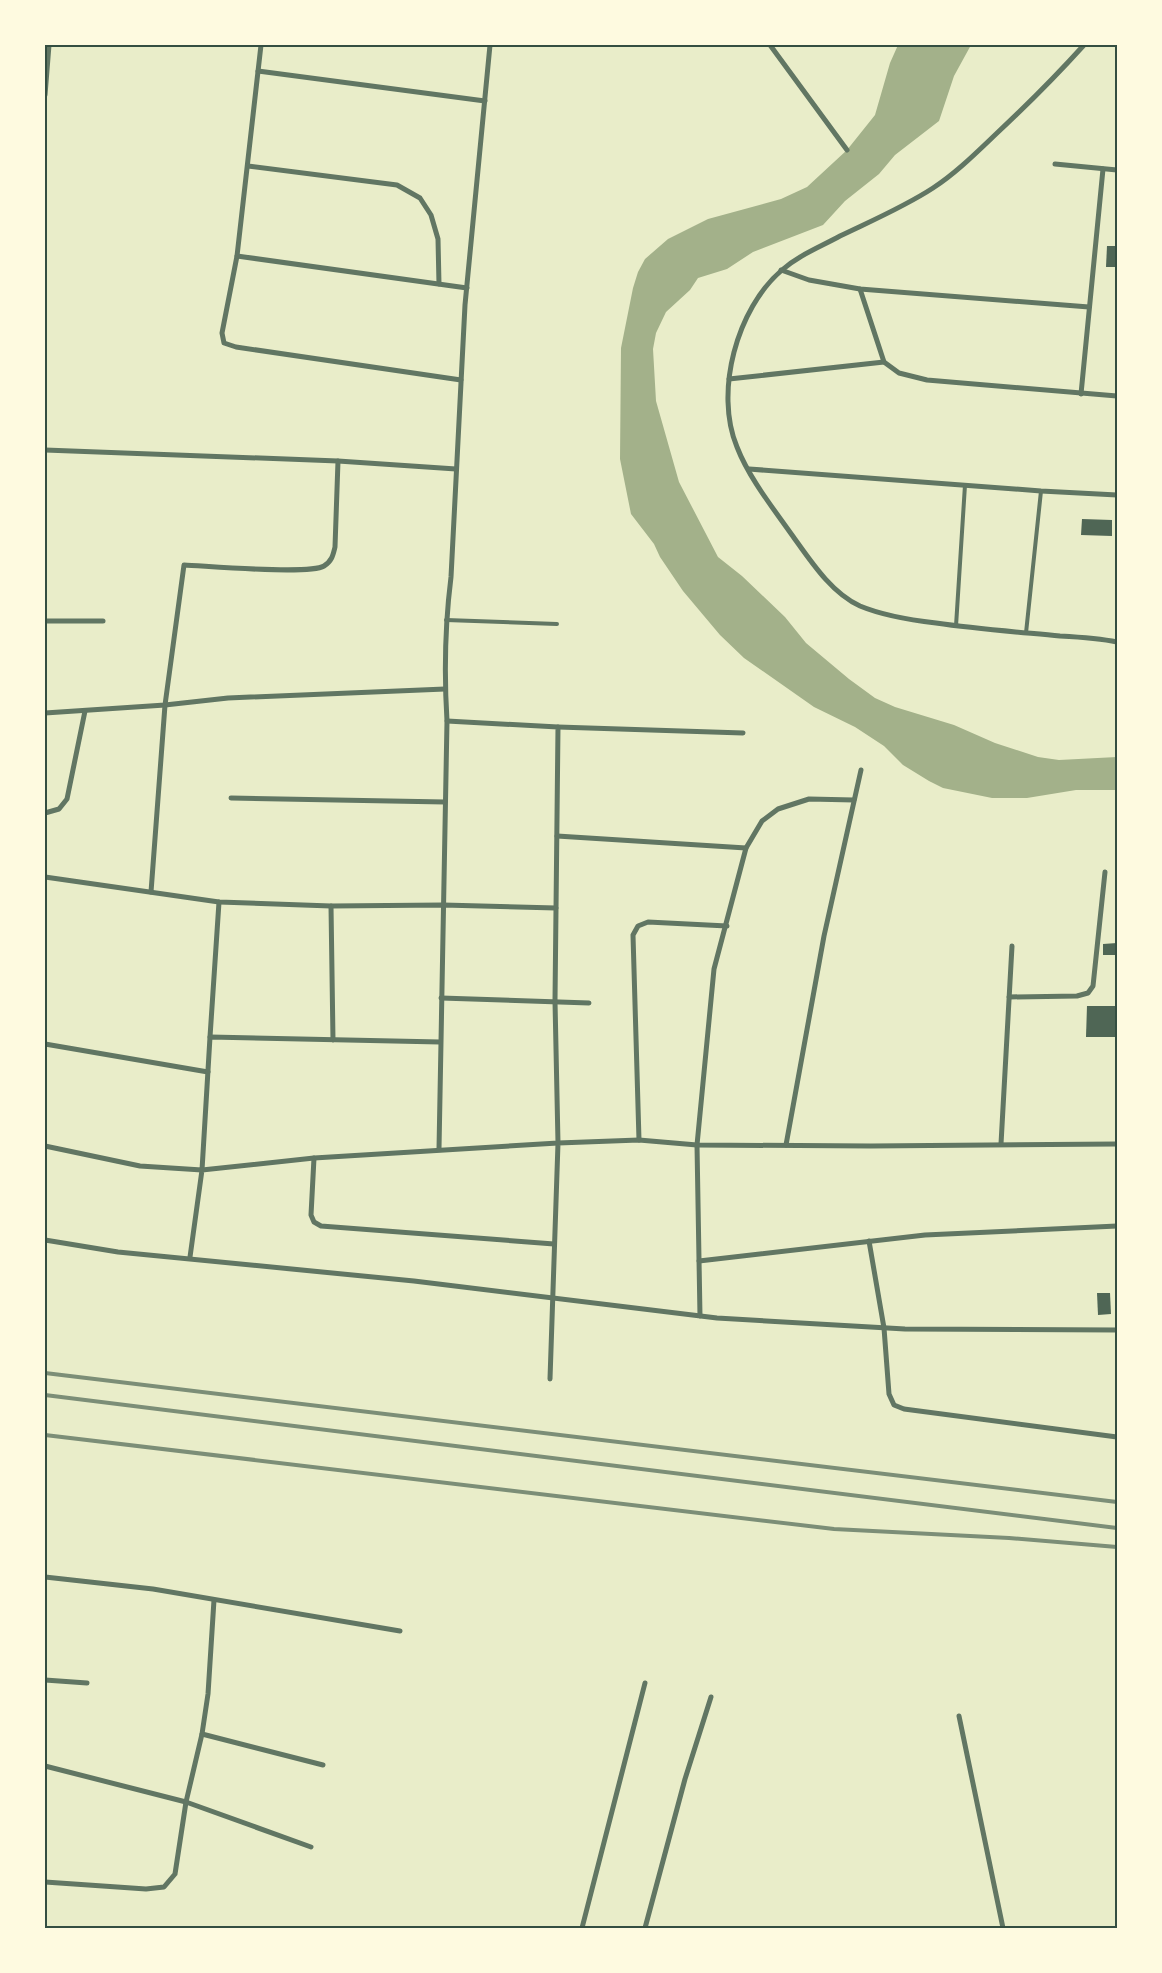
<svg xmlns="http://www.w3.org/2000/svg" width="1162" height="1973" viewBox="0 0 1162 1973" font-family="Helvetica,sans-serif">
  <style>
    .water { fill: #a3b18a }
    .building { fill: #4f6655 }
    .lines { fill: none; stroke-linecap: round; stroke-linejoin: round }
    .service { stroke: #617663; stroke-width: 4 }
    .minor { stroke: #617663; stroke-width: 5 }
    .rail { stroke: #7c8e77; stroke-width: 4 }
    .neatline { fill: none; stroke: #344e41; stroke-width: 2 }
  </style>
  <rect width="100%" height="100%" fill="#e9edc9"/>
  <polygon class="water" points="898,45 971,45 954,76 939,121 895,155 879,174 845,201 823,225 753,252 727,269 698,278 690,290 666,312 656,333 653,349 656,401 679,482 718,557 742,576 785,617 806,643 849,679 875,698 895,707 954,725 995,743 1038,757 1059,760 1117,757 1117,790 1076,790 1027,798 992,798 943,788 929,781 903,765 884,746 855,727 814,707 744,658 720,635 683,591 660,557 654,544 631,514 620,459 621,348 633,288 638,272 645,259 668,239 708,219 781,199 807,187 847,150 875,115 890,63"/>
  <g class="building">
    <polygon points="1107,246 1117,246 1117,267 1106,267"/>
    <polygon points="1082,519 1112,520 1112,536 1081,535"/>
    <polygon points="1117,943 1117,955 1103,955 1103,944"/>
    <polygon points="1087,1006 1115,1006 1115,1037 1086,1037"/>
    <polygon points="1097,1293 1110,1293 1111,1314 1098,1315"/>
  </g>
  <g class="lines">
    <g class="service">
      <polyline points="446,620 557,624"/>
      <polyline points="956,626 965,485"/>
      <polyline points="1026,633 1041,491"/>
    </g>
    <g class="minor">
      <polyline points="261,45 237,256 222,333 224,343 236,347 461,380"/>
      <polyline points="770,45 847,150"/>
      <path d="M1084,45c-28,31 -58,61 -88,89 -20,19 -40,39 -63,54 -29,19 -62,33 -93,48 -20,11 -41,19 -58,34 -45,38 -68,122 -45,177 12,31 36,61 55,88 18,25 39,58 68,71 24,10 50,14 76,17 41,6 82,9 124,13 19,1 38,2 57,6"/>
      <polyline points="258,71 485,101"/>
      <polyline points="45,95 49,45"/>
      <polyline points="1055,164 1117,170"/>
      <polyline points="248,166 397,185 420,198 431,215 438,239 439,284"/>
      <polyline points="237,256 467,288"/>
      <polyline points="781,270 809,280 860,289 1089,307"/>
      <polyline points="860,289 884,362 899,373 927,380 1117,396"/>
      <polyline points="729,379 884,362"/>
      <polyline points="1081,394 1103,169"/>
      <polyline points="45,450 338,461 456,469"/>
      <polyline points="749,469 1041,491 1117,495"/>
      <polyline points="45,621 103,621"/>
      <polyline points="45,713 165,705 228,698 445,689"/>
      <polyline points="558,727 743,733"/>
      <polyline points="231,798 445,802"/>
      <polyline points="45,813 59,809 67,799 85,711"/>
      <polyline points="557,836 746,848"/>
      <polyline points="45,877 219,902 331,906 443,905 556,908"/>
      <path d="M151,892l14,-187 19,-140c24,1 125,10 140,1 8,-5 9,-11 11,-19l3,-86"/>
      <polyline points="331,906 333,1040"/>
      <polyline points="1009,997 1077,996 1088,993 1093,986 1105,872"/>
      <polyline points="441,998 589,1003"/>
      <polyline points="210,1037 219,902"/>
      <polyline points="45,1044 208,1072"/>
      <polyline points="639,1140 633,935 638,926 648,922 727,926"/>
      <polyline points="1001,1144 1012,946"/>
      <polyline points="786,1145 824,936 861,770"/>
      <polyline points="45,1146 140,1166 202,1170 210,1037 440,1042"/>
      <path d="M439,1149l8,-428c-3,-48 -2,-96 4,-144l14,-272 25,-260"/>
      <polyline points="314,1158 311,1215 314,1222 321,1226 554,1244"/>
      <polyline points="45,1240 118,1252 414,1281 717,1318 905,1329 1117,1330"/>
      <polyline points="869,1241 884,1328 889,1394 894,1405 904,1409 1117,1437"/>
      <polyline points="190,1257 202,1170 314,1158 558,1143 555,1001 558,727 447,721"/>
      <polyline points="699,1261 925,1235 1117,1226"/>
      <polyline points="700,1316 697,1145 714,969 746,848 762,821 778,809 809,799 854,800"/>
      <polyline points="550,1379 558,1143 639,1140 697,1145 871,1146 1117,1144"/>
      <polyline points="45,1577 153,1589 400,1631"/>
      <polyline points="45,1680 87,1683"/>
      <polyline points="959,1716 1003,1928"/>
      <polyline points="202,1734 323,1765"/>
      <polyline points="45,1766 186,1802 311,1847"/>
      <polyline points="45,1882 146,1889 164,1887 175,1874 186,1802 202,1734 208,1694 214,1600"/>
      <polyline points="582,1928 645,1683"/>
      <polyline points="645,1928 685,1779 711,1697"/>
    </g>
    <g class="rail">
      <polyline points="45,1373 1117,1502"/>
      <polyline points="45,1395 1117,1528"/>
      <polyline points="45,1435 834,1529 1009,1538 1117,1547"/>
    </g>
  </g>
  <rect width="1162" height="1973" fill="none" stroke="#fefae0" stroke-width="92"/>
  <rect x="46" y="46" width="1070" height="1881" class="neatline"/>
</svg>
